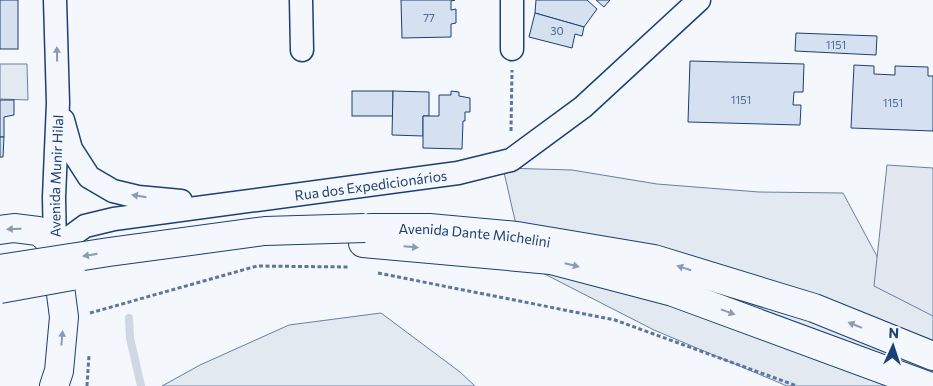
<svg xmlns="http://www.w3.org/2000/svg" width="933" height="386" viewBox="0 0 933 386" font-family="Commissioner,sans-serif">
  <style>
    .green { fill: #e3e9f0; stroke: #687fa3 }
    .parking { fill: #e3e8f0; stroke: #687fa3 }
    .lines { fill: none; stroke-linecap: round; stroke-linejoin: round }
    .stream { stroke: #cfd7e4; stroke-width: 8 }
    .building { fill: #d5e0f0; stroke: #1d3f73 }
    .street-casing { stroke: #1d3f73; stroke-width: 25 }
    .secondary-casing { stroke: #1d3f73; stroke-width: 30 }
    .path { stroke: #5e769c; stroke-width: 3; stroke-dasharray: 4 2.5; stroke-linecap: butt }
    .street { stroke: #f4f7fb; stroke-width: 22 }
    .secondary { stroke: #f4f7fb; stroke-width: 28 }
    .secondary-bridge-casing { stroke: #1d3f73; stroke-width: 30; stroke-linecap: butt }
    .secondary-bridge { stroke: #f4f7fb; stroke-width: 28 }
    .oneway { fill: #889bb7 }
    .labels { text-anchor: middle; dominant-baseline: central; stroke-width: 4; stroke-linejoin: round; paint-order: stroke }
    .number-label { font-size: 11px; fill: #4b6792 }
    .street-label { font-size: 14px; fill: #1d3f73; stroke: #f4f7fb }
  </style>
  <rect width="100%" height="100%" fill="#f4f7fb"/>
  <g class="green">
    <polygon points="0,64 27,64 28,100 0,99"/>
    <polygon points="503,168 572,170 657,184 759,192 843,193 879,260 933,299 933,386 787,386 654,330 525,264"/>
    <polygon points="381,313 460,372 475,386 162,386 200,365 289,325"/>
  </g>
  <polygon class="parking" points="887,165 933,168 933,316 874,286"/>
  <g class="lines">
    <polyline class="stream" points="129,318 130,338 141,386"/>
  </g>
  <g class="building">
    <rect x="0" y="0" width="18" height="49"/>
    <polygon points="401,0 455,0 451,1 451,10 456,9 456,23 451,24 451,37 402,38"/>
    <polygon points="536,0 587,0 597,9 584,27 535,13"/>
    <polygon points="596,0 610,0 604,7"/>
    <polygon points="535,13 584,27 582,36 575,34 572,48 529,37"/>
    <polygon points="796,33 877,36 876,55 795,51"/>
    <polygon points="690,61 804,64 803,92 794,92 793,105 801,105 800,125 688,122"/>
    <polygon points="854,65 874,66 874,74 895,75 895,66 928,67 928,76 933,76 933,131 851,128"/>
    <rect x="352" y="91" width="41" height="25"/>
    <polygon points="393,91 429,92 429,116 423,116 423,136 392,135"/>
    <polygon points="451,91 459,92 459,96 470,98 470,112 465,112 465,121 463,121 462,149 423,148 423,116 439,116 439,95 451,95"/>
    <polygon points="0,100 14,100 14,115 4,117 4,137 0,137"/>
    <polygon points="0,137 4,137 3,157 0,157"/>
  </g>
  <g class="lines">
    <g class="street-casing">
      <g id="street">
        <polyline points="301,0 302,50"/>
        <polyline points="512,49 512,0"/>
        <polyline points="63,120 71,149 89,177 113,191 138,197 181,201"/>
        <path id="s1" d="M55,248l30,-22 29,-7 344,-46 53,-13 72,-53 116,-107"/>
        <path id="s2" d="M55,248l-1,-51 4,-94 -3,-103"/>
      </g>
    </g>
    <g class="secondary-casing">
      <g id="secondary">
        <path id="s3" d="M371,228h58l88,8 137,23 160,49 119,48"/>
        <polyline points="0,230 14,228 38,231 45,236 55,248 64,317 59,371 54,386"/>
        <polyline points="363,243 551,260 673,292 928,386"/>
      </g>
    </g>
    <g class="path">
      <polyline points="511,131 512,70"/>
      <polyline points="378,273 615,320 797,386"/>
      <polyline points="90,313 257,266 349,267"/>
      <polyline points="87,386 89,355"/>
    </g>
    <use href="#street" class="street"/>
    <use href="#secondary" class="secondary"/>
    <g class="secondary-bridge-casing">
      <g id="secondary-bridge">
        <polyline points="0,269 109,252 265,231 365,228"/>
        <polyline points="0,289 72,276"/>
      </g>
    </g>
    <use href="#secondary-bridge" class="secondary-bridge"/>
  </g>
  <defs><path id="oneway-solid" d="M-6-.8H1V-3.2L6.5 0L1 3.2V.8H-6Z" transform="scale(1.25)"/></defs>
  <g class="oneway">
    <use href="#oneway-solid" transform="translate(57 54) rotate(-91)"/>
    <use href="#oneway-solid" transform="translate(139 196) rotate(-171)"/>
    <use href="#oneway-solid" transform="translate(14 229) rotate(178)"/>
    <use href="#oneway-solid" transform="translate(411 247) rotate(5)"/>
    <use href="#oneway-solid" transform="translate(90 255) rotate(171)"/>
    <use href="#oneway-solid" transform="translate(572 265) rotate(14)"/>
    <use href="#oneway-solid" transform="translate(684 268) rotate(-163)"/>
    <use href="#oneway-solid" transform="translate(728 312) rotate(20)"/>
    <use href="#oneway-solid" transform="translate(855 325) rotate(-158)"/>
    <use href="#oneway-solid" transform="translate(62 338) rotate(-85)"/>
  </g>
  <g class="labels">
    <g class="number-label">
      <text x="429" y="17">77</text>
      <text x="557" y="30">30</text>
      <text x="836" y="44">1151</text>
      <text x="741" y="99">1151</text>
      <text x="893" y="102">1151</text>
    </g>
    <g class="street-label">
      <text stroke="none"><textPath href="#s2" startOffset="72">Avenida Munir Hilal</textPath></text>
      <text stroke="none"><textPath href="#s1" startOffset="326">Rua dos Expedicionários</textPath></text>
      <text stroke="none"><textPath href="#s3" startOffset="104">Avenida Dante Michelini</textPath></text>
    </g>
  </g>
  <g transform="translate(893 346) rotate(3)" stroke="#f4f7fb" stroke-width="4" paint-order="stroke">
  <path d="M0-4L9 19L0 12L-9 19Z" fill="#1d3f73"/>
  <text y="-8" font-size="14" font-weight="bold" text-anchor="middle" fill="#1d3f73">N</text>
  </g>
</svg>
